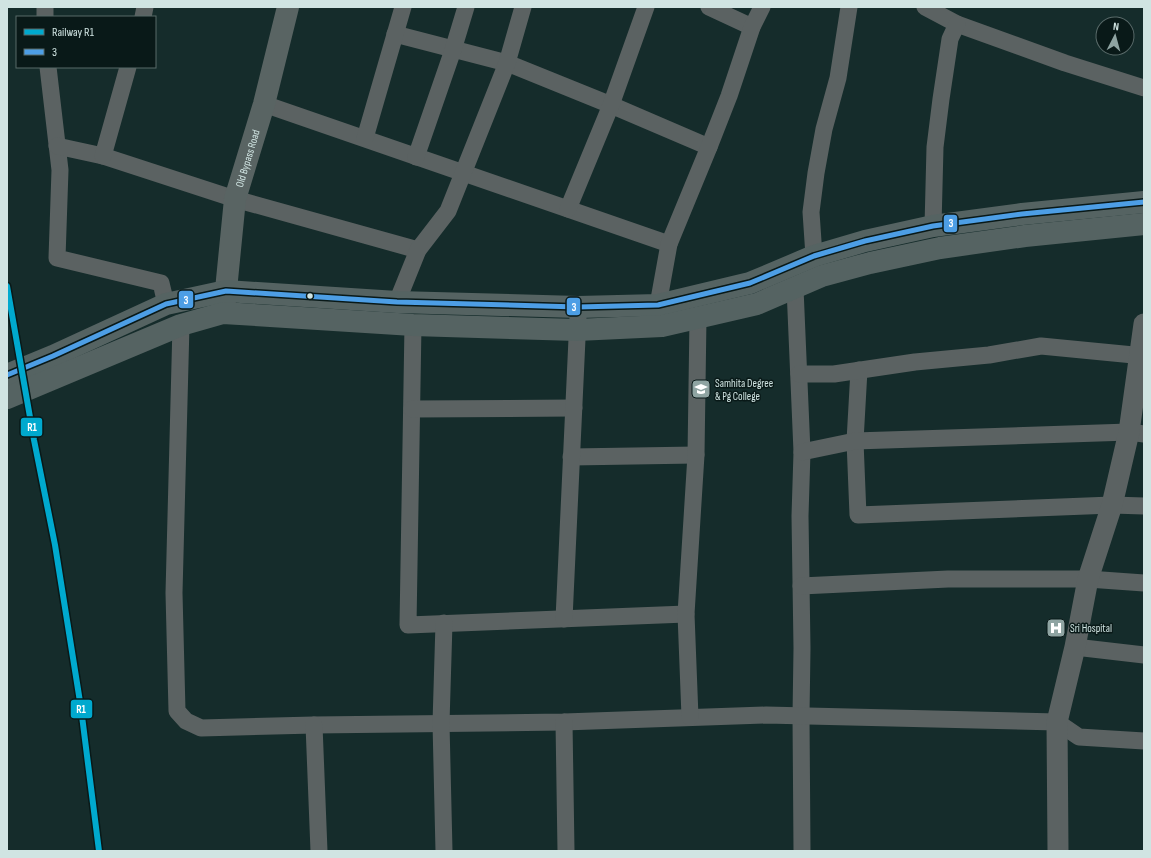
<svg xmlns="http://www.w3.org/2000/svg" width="1151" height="858" viewBox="0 0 1151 858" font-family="'Sofia Sans Condensed',sans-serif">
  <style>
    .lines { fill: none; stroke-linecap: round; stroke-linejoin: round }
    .minor { stroke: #5b6262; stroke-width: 17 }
    .tertiary { stroke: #5b6262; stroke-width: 21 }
    .secondary { stroke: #596463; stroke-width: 22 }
    .primary { stroke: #556362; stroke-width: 22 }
    .bus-1-casing { stroke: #091918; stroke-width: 8 }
    .bus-1 { stroke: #4d9ee5; stroke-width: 5 }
    .rail-1-casing { stroke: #091918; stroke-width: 9 }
    .rail-1 { stroke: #00a9ce; stroke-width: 6 }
    .bus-dot { fill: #d0e4e2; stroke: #091918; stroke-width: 1.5 }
    .labels { text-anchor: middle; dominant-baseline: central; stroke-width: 3; stroke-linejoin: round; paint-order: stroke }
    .street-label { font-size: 11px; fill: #d0e4e2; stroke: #091918 }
    .poi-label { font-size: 11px; fill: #d0e4e2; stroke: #091918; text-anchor: start }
    .line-badge { stroke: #091918; stroke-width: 1.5 }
    .badge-label { font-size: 11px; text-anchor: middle; font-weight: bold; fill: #fff }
  </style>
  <rect width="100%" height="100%" fill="#152c2b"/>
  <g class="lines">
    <g class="minor">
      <polyline points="45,7 45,17"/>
      <polyline points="709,7 752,27"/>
      <polyline points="925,7 957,24 1065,63 1144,88"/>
      <polyline points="143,17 145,7"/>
      <polyline points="395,34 507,63 611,105 709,147"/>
      <polyline points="48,67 60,170 57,258 161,283 166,304"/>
      <polyline points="264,104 669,244"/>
      <polyline points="365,138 403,7"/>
      <polyline points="57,146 103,156 235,199 418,250"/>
      <polyline points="103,156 128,67"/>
      <polyline points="416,157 453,50 466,7"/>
      <polyline points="568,209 611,105 646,7"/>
      <polyline points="933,226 935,147 941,99 950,39 957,24"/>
      <polyline points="814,256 811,212 816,173 824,129 838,78 849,7"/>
      <polyline points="795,288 802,452 800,516 802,648 801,716 802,851"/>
      <polyline points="397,302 418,250 448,211 507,63 523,7"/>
      <polyline points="658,305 669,244 709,147 729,96 752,27 762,7"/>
      <polyline points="181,325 174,593 177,711 186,721 201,728 314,725 564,722 766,715 1057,722 1079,737 1144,741"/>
      <polyline points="413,325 408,625 686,614"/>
      <polyline points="859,370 855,441 858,515 1112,505 1144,506"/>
      <polyline points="799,374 834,374 915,362 989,355 1041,346 1144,356"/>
      <polyline points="412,409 574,408"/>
      <polyline points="802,452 855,441 1129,432 1144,434"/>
      <polyline points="571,457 696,455"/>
      <polyline points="801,586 948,579 1088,579 1144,583"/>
      <polyline points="564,619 578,317"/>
      <polyline points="444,623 441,723 444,851"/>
      <polyline points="1075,647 1144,655"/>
      <polyline points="690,717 686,614 696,455 698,318"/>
      <polyline points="564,722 566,851"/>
      <polyline points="314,725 319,851"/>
    </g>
    <polyline class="tertiary" points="1058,851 1057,722 1075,647 1088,579 1112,505 1129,432 1144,324"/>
    <path class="secondary" id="s1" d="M224,310l11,-111 29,-95 24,-97"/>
    <g class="primary">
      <polyline points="7,375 53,356 166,304 226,291 397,302 578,307 658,305 750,283 814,256 865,241 933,226 1022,214 1144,202"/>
      <polyline points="7,398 181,325 223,313 413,325 577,330 662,326 757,304 822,276 870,263 940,248 1025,236 1144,224"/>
    </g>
    <g class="bus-1-casing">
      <polyline id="bus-1" points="7,375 53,356 166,304 226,291 397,302 578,307 658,305 750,283 814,256 865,241 933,226 1022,214 1144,202"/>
    </g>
    <use href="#bus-1" class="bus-1"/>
    <g class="rail-1-casing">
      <polyline id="rail-1" points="7,286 34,440 55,545 81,708 99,851"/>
    </g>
    <use href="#rail-1" class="rail-1"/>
  </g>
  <defs>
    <g id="university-square" transform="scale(1)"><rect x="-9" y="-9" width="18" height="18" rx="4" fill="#8fa4a2" stroke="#091918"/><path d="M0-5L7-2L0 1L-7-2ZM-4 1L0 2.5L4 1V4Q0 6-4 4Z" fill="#fff"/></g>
    <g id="hospital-square" transform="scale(1)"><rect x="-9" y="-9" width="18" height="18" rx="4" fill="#8fa4a2" stroke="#091918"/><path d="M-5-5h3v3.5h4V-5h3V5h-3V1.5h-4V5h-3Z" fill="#fff"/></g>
  </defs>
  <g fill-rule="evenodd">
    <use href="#university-square" x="701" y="389"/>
    <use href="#hospital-square" x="1056" y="628"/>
  </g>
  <circle class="bus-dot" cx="310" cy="296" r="3.5"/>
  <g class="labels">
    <g class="street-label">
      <text stroke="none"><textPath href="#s1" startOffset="154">Old Bypass Road</textPath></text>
    </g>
    <g class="poi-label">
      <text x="715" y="383">Samhita Degree<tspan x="715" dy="13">&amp; Pg College</tspan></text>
      <text x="1070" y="628">Sri Hospital</text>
    </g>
  </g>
  <g class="line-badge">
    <rect x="943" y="214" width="15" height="19" rx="4" fill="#4d9ee5"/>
    <rect x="178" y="290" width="16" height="19" rx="4" fill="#4d9ee5"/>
    <rect x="566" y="297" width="15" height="19" rx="4" fill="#4d9ee5"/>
    <rect x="20" y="417" width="23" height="20" rx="4" fill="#00a9ce"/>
    <rect x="70" y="699" width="23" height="20" rx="4" fill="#00a9ce"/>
  </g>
  <g class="badge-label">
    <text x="951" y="227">3</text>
    <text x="186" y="304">3</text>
    <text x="574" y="311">3</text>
    <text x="32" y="431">R1</text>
    <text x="81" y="713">R1</text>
  </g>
  <rect width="1151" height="858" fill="none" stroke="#d0e4e2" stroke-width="16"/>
  <rect x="16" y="16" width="140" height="52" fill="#091918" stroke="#596a69"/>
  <rect x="24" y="29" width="20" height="6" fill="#00a9ce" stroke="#596a69"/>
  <text x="52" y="36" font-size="12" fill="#d0e4e2">Railway R1</text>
  <rect x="24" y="49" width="20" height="6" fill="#4d9ee5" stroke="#596a69"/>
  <text x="52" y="56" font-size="12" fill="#d0e4e2">3</text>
  <g transform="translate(1115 36) rotate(6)"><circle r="19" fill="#091918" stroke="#596a69"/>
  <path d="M0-3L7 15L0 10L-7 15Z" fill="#8fa4a2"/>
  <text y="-6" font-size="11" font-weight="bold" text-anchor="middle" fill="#d0e4e2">N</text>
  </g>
</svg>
